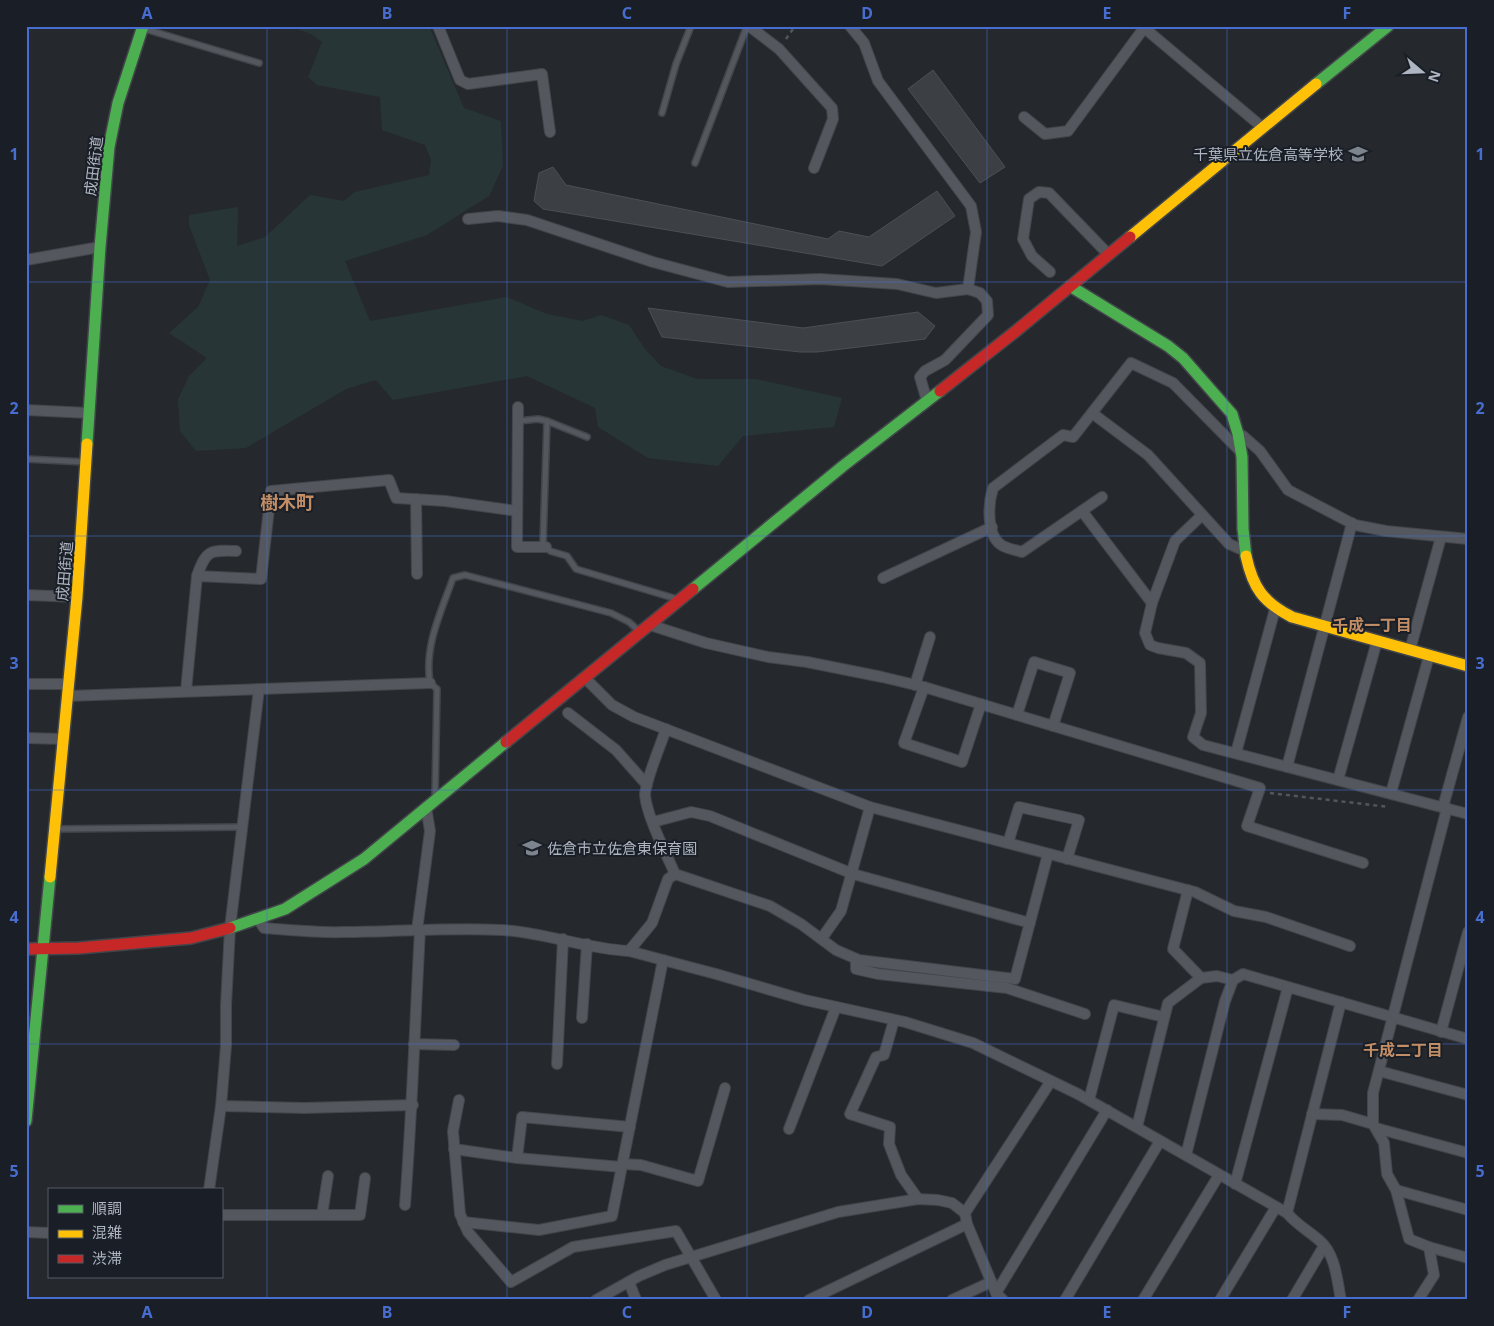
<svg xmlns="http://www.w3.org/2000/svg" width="1494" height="1326" viewBox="0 0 1494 1326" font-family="'Noto Sans','Noto Sans JP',sans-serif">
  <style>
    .green { fill: #273536 }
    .building { fill: #3c3f43; stroke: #4c5056 }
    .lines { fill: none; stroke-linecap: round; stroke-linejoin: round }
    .lane-casing { stroke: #424549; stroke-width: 8 }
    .street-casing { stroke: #424549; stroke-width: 12 }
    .fast-casing { stroke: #424549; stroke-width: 14 }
    .slow-casing { stroke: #424549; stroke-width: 14 }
    .jam-casing { stroke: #424549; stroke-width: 14 }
    .path { stroke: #52575b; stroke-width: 2.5; stroke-dasharray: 4 4; stroke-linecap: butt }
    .lane { stroke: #54575d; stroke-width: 5 }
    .street { stroke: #54575d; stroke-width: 10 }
    .fast { stroke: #4caf50; stroke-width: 11 }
    .slow { stroke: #ffc107; stroke-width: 11 }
    .jam { stroke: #c62828; stroke-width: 11 }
    .grid { fill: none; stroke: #486dd1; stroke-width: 1; stroke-opacity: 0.55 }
    .labels { text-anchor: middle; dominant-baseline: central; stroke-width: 4; stroke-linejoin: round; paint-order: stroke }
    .poi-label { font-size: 15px; fill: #aeb5c0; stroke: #1a1f27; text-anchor: end }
    .street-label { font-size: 15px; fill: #aeb5c0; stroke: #1a1f27 }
    .neighbourhood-label { font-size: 16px; font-weight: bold; fill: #c38e65; stroke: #1a1f27 }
    .quarter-label { font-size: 18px; font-weight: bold; fill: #c38e65; stroke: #1a1f27 }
    .neatline { fill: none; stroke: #486dd1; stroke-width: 2 }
    .grid-label { font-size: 16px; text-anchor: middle; font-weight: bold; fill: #486dd1 }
  </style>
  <rect width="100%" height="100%" fill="#25292e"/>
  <polygon class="green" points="290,26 429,26 464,108 501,121 503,166 489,196 427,235 345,261 370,321 507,297 547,314 582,321 601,315 629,325 645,349 661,366 697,379 756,379 842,398 834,427 743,436 718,466 648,458 598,427 595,408 527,376 393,400 376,380 346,389 246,448 196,451 180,431 178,399 189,376 207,358 169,333 198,307 210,280 189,225 189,215 238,207 237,246 265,237 310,195 344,201 355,192 429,175 431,160 425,145 382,130 380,97 317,85 308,77 322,42 311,34"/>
  <g class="building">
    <polygon points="933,70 1005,167 980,183 908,89"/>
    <polygon points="553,167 566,185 828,239 839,231 869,237 937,191 955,216 882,266 543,209 534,201 539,173"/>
    <polygon points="648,308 803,328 918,312 935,326 925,339 817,352 800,352 662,337"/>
  </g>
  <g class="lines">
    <g class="lane-casing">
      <g id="lane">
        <polyline points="145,29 259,63"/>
        <polyline points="662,113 676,64 691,26"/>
        <polyline points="695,163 747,26"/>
        <polyline points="518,421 538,419 547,421 587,437"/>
        <polyline points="547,421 543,544 550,551 567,556 576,569 677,599"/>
        <polyline points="26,459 85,462"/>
        <path d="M435,797l2,-108 -7,-6c-6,-37 11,-71 23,-105l12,-3 146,38 18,9 10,9"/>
        <polyline points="57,829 241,827"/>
      </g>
    </g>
    <g class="street-casing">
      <g id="street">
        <polyline points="438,26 460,80 468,84 542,74 550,132"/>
        <polyline points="749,26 779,49 832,108 833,119 814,168"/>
        <polyline points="850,26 864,43 878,81 971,206 976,232 968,289"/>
        <polyline points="1142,26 1262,127"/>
        <polyline points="1024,117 1045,134 1068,131 1144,28"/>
        <polyline points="468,219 498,216 527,220 653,262 728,282 820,279 897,284 936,293 968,289 980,293 987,301 988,315 945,360 925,371 920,377 927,401"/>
        <polyline points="26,260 100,247"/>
        <polyline points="1050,272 1032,256 1023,239 1029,199 1039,192 1049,193 1108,254"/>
        <polyline points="518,407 517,547 546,547"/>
        <polyline points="26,410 89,413"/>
        <polyline points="1092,413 1148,455 1229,544 1245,551"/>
        <polyline points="1239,439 1243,436 1260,451 1288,490 1355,525 1386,531 1468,539"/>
        <path d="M1102,497l-80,55c-6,-2 -13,-3 -19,-6 -17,-9 -15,-42 -10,-58l70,-53 10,2 58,-74 42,20 68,69"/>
        <polyline points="416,499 417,574"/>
        <polyline points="1082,511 1152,603"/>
        <polyline points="1202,515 1175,541 1152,603 1145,633 1150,645 1158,648 1186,653 1200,663 1201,713 1193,737 1203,745 1468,814"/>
        <polyline points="197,576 261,579 271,491 389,480 396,498 445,501 517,511"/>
        <polyline points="883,578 992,527"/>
        <polyline points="26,595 77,597"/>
        <polyline points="650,625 706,643 768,657 807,662 882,677 924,687 1260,788 1247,826 1363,863"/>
        <polyline points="1410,650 1441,537"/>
        <polyline points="585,678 612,705 634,717 870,807 1195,892 1234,911 1266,917 1350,946"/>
        <polyline points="26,684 69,684"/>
        <polyline points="915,685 930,637"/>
        <polyline points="924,687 904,743 962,762 981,704"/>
        <path d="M186,691l11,-115c9,-26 13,-26 39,-25"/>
        <polyline points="68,696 430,683"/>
        <polyline points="568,713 616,750 647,785"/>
        <polyline points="1017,715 1034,662 1070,673 1053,726"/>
        <path d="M666,729c-5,15 -21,53 -21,66 2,22 21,58 30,79l95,32 31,18 35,26 23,10 156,19 33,-125"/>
        <polyline points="26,738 63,739"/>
        <polyline points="1236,753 1275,609"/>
        <polyline points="1287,767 1352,523"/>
        <polyline points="1338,780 1377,641"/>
        <polyline points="1391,793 1429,656"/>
        <polyline points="1443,807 1468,717"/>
        <polyline points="653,822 691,812 710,816 853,874 1030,923"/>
        <polyline points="1008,843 1019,807 1079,820 1067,859"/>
        <polyline points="1188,890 1173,949 1201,978"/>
        <path d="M258,919l6,9c27,2 54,5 80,4 52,0 105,-5 157,-2 43,2 85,19 128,21l23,-28 16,-44 7,-5"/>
        <polyline points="417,930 430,831 426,807"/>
        <polyline points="822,938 841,911 870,807"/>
        <polyline points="629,951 716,974 805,1000 905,1022 973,1043 1078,1094 1287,1213 1341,1002"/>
        <polyline points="856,959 856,969 878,974 1007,988 1085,1014"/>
        <polyline points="582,1018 587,944"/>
        <polyline points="894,1020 884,1055 876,1057 850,1114 890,1127 889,1144 901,1175 918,1199"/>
        <polyline points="1441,1032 1468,932"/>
        <polyline points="414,1044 454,1045"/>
        <polyline points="557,1064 563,939"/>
        <polyline points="1379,1071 1468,1095"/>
        <polyline points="459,1100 453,1131 460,1214 468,1232 511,1282 573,1247 676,1231 716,1300"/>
        <polyline points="1089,1100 1114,1005 1164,1017"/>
        <polyline points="221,1106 304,1108 413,1105"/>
        <polyline points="1312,1114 1342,1115 1373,1124"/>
        <polyline points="1137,1127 1168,1003 1201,978 1217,976 1233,980"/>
        <polyline points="1376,1128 1468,1153"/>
        <polyline points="789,1129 836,1007"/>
        <polyline points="454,1149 517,1158 622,1167"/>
        <polyline points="1186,1155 1225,1001 1233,980 1243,974 1468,1039"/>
        <polyline points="517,1158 522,1117 630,1127"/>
        <polyline points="623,1164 641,1165 698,1181 725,1088"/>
        <polyline points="1235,1184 1288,987"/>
        <polyline points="209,1190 221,1106 226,1046 226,1005 230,928 259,689"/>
        <polyline points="1396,1190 1468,1210"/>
        <path d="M405,1205c7,-91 10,-183 15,-275"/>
        <path d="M1287,1213c10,12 22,18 33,28 16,14 17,40 21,59"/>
        <polyline points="221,1215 360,1215 365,1178"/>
        <polyline points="322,1215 328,1176"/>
        <polyline points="463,1222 539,1230 612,1216 663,960"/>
        <polyline points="26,1232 49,1233"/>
        <polyline points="1429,1247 1468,1258"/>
        <polyline points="629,1282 636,1300"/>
        <polyline points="996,1293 1107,1110"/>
        <polyline points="596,1300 639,1276 665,1265 838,1212 918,1199 938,1200 952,1203 965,1213"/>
        <polyline points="809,1300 967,1224"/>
        <polyline points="952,1300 991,1282"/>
        <polyline points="1003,1300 996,1293 967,1224 965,1213 1051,1081"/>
        <polyline points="1065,1300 1160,1141"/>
        <polyline points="1143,1300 1219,1175"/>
        <polyline points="1220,1300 1276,1207"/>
        <polyline points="1292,1300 1324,1246"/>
        <polyline points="1418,1300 1434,1275 1429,1247 1409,1239 1396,1190 1387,1174 1384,1143 1373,1124 1373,1093 1447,808"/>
      </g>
    </g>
    <g class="fast-casing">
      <g id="fast">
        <polyline points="1316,84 1388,26"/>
        <polyline points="1070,286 1168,346 1183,358 1232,414 1238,434 1242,457 1243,529 1246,556"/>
        <polyline points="87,444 100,247 109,147 118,103 143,26"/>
        <polyline points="693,589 843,466 940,391"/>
        <polyline points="230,928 285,909 364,859 506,742"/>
        <polyline points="26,1121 50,877"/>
      </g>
    </g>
    <g class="slow-casing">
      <g id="slow">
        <polyline points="1130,237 1316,84"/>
        <path d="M1246,556c7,32 17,46 46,61l176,49"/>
        <polyline points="50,877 77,597 87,444"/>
      </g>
    </g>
    <g class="jam-casing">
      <g id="jam">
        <polyline points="940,391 1016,331 1130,237"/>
        <polyline points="506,742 693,589"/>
        <polyline points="26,949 79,948 191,938 230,928"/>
      </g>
    </g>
    <g class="path">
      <polyline points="786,39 795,26"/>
      <polyline points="1270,793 1389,807"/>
    </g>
    <use href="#lane" class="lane"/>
    <use href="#street" class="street"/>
    <use href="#fast" class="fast"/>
    <use href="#slow" class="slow"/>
    <use href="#jam" class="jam"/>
  </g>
  <path class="grid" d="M267,26v1274M507,26v1274M747,26v1274M987,26v1274M1227,26v1274M26,282h1442M26,536h1442M26,790h1442M26,1044h1442"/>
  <defs>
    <g id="school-bare" transform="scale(1.5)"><path d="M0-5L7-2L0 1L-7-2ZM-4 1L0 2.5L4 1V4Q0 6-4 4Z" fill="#7e848d" stroke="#1a1f27" stroke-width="2.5" paint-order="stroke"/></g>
  </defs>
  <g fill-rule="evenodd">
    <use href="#school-bare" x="1358" y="154"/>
    <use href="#school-bare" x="532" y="848"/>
  </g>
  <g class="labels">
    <g class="poi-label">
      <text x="1343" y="154">千葉県立佐倉高等学校</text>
      <text x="547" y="848" text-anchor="start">佐倉市立佐倉東保育園</text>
    </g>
    <g class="street-label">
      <text transform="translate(93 166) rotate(-83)">成田街道</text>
      <text transform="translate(64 571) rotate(-85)">成田街道</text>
    </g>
    <g class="neighbourhood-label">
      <text x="1372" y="625">千成一丁目</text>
      <text x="1403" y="1050">千成二丁目</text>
    </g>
    <g class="quarter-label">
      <text x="287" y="502">樹木町</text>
    </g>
  </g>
  <rect width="1494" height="1326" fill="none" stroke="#1a1f27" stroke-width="55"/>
  <rect x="48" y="1188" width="175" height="90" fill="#1a1f27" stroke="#555b64"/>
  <rect x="58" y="1205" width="25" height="8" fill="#4caf50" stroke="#555b64"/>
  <text x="92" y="1214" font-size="15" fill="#aeb5c0">順調</text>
  <rect x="58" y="1230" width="25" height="8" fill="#ffc107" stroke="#555b64"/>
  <text x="92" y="1238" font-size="15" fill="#aeb5c0">混雑</text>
  <rect x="58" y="1255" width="25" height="8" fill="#c62828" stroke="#555b64"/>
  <text x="92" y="1264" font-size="15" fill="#aeb5c0">渋滞</text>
  <g transform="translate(1422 72) rotate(109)" stroke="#1a1f27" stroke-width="4" paint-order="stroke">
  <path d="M0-4L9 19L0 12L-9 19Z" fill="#aeb5c0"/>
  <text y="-8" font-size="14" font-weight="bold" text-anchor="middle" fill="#aeb5c0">N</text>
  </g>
  <rect x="28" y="28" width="1438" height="1270" class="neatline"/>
  <g class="grid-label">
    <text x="147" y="19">A</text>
    <text x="387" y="19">B</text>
    <text x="627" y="19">C</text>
    <text x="867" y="19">D</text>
    <text x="1107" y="19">E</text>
    <text x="1347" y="19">F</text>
    <text x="14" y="160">1</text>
    <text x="1480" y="160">1</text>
    <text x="14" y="414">2</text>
    <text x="1480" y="414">2</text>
    <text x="14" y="669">3</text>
    <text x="1480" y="669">3</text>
    <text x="14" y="923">4</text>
    <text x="1480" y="923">4</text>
    <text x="14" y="1177">5</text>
    <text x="1480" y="1177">5</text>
    <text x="147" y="1318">A</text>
    <text x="387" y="1318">B</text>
    <text x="627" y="1318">C</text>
    <text x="867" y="1318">D</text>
    <text x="1107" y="1318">E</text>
    <text x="1347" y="1318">F</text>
  </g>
</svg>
